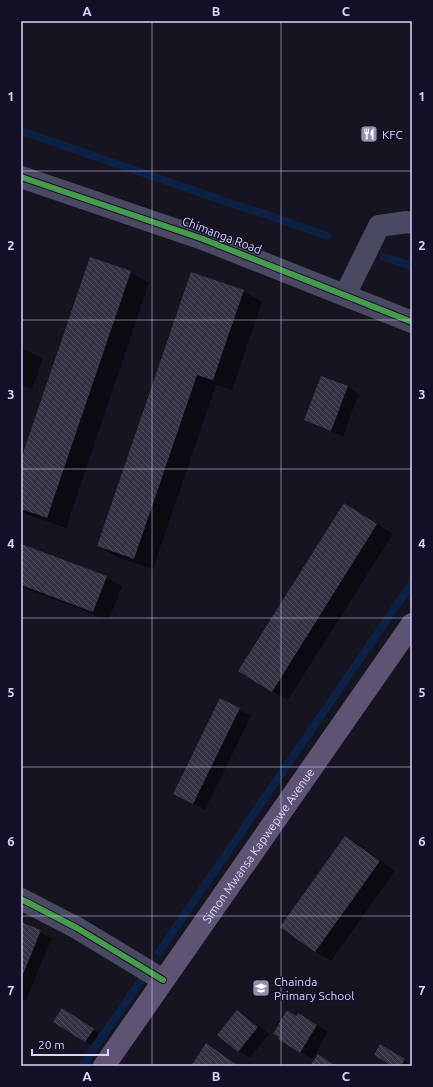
<svg xmlns="http://www.w3.org/2000/svg" width="433" height="1087" viewBox="0 0 433 1087" font-family="Ubuntu,sans-serif">
  <style>
    .shadow { fill: #0007 }
    .lines { fill: none; stroke-linecap: round; stroke-linejoin: round }
    .stream { stroke: #0d2144; stroke-width: 8 }
    .building { fill: url(#building-back-hatch) }
    .minor { stroke: #4a4962; stroke-width: 22 }
    .major { stroke: #5e5373; stroke-width: 22 }
    .cycleway-casing { stroke: #130f26; stroke-width: 8 }
    .cycleway { stroke: #469c4c; stroke-width: 6 }
    .grid { fill: none; stroke: #d9d4ff; stroke-width: 1; stroke-opacity: 0.55 }
    .labels { text-anchor: middle; dominant-baseline: central; stroke-width: 3; stroke-linejoin: round; paint-order: stroke }
    .poi-label { font-size: 12px; fill: #d9d4ff; stroke: #130f26; text-anchor: start }
    .street-label { font-size: 12px; fill: #d9d4ff; stroke: #130f26 }
    .neatline { fill: none; stroke: #d9d4ff; stroke-width: 1.5 }
    .grid-label { font-size: 13px; text-anchor: middle; font-weight: bold; fill: #d9d4ff }
  </style>
  <defs>
    <pattern id="building-back-hatch" width="6" height="6" patternUnits="userSpaceOnUse"><rect width="6" height="6" fill="#343243"/><path d="M-1 5l2 2M0 0l6 6M5-1l2 2" fill="none" stroke="#514f5f"/></pattern>
  </defs>
  <rect width="100%" height="100%" fill="#161421"/>
  <g class="shadow">
    <polygon points="130,272 149,283 66,528 26,514 21,512 21,462"/>
    <polygon points="191,273 244,291 262,302 232,390 216,385 153,569 116,557 98,546"/>
    <polygon points="21,347 43,359 32,389 21,385"/>
    <polygon points="322,377 348,387 359,394 343,436 317,426 305,420"/>
    <polygon points="360,513 393,534 288,700 272,691"/>
    <polygon points="21,545 106,577 122,586 109,620 21,587"/>
    <polygon points="220,700 251,716 205,810 175,794"/>
    <polygon points="346,837 361,846 395,871 331,961 316,952 282,927"/>
    <polygon points="21,923 52,938 26,1000 21,998"/>
    <polygon points="237,1011 249,1018 269,1034 250,1058 239,1051"/>
    <polygon points="68,1013 99,1033 91,1045 85,1041"/>
    <polygon points="297,1017 310,1021 328,1032 312,1059 279,1039"/>
    <polygon points="207,1044 222,1053 240,1066 192,1066"/>
    <polygon points="380,1046 410,1064 409,1066 394,1066"/>
  </g>
  <g class="lines">
    <g class="stream">
      <polyline points="21,131 236,205 265,214 327,236"/>
      <polyline points="384,257 412,266"/>
      <polyline points="159,952 412,583"/>
      <polyline points="82,1066 140,982"/>
    </g>
  </g>
  <g class="building">
    <polygon points="90,257 131,271 47,518 21,509 21,459"/>
    <polygon points="191,272 244,290 213,380 197,375 134,559 97,546"/>
    <polygon points="321,376 348,386 331,431 304,420"/>
    <polygon points="344,503 377,524 272,692 238,671"/>
    <polygon points="21,544 107,576 93,612 21,585"/>
    <polygon points="220,698 240,708 193,804 173,794"/>
    <polygon points="345,836 380,861 315,952 280,927"/>
    <polygon points="21,922 41,930 21,979"/>
    <polygon points="62,1008 94,1029 85,1042 53,1022"/>
    <polygon points="237,1010 258,1027 238,1052 217,1035"/>
    <polygon points="287,1010 296,1016 298,1013 317,1025 300,1053 278,1039 279,1037 273,1034"/>
    <polygon points="206,1043 239,1066 191,1066"/>
    <polygon points="380,1044 405,1059 401,1066 392,1066 374,1055"/>
    <polygon points="318,1054 335,1066 310,1066"/>
  </g>
  <g class="lines">
    <g class="minor">
      <polyline points="21,177 203,239 412,322"/>
      <polyline points="345,295 379,226 407,222 412,223"/>
      <polyline points="21,899 77,928 163,980"/>
    </g>
    <path class="major" id="s1" d="M104,1066l308,-442"/>
    <g class="cycleway-casing">
      <g id="cycleway">
        <polyline points="21,177 203,239 412,322"/>
        <polyline points="21,899 77,928 163,980"/>
      </g>
    </g>
    <use href="#cycleway" class="cycleway"/>
  </g>
  <path class="grid" d="M152,21v1045M281,21v1045M21,171h391M21,320h391M21,469h391M21,618h391M21,767h391M21,916h391"/>
  <defs>
    <g id="restaurant-square" transform="scale(0.9)"><rect x="-9" y="-9" width="18" height="18" rx="4" fill="#9591b1" stroke="#130f26"/><path d="M-5-6h1v4h1v-4h1v4h1v-4h1v5L-1.5 .5V6h-2V.5L-5-1ZM5-6V6H3V1.5H1.5Q1.5-4 5-6Z" fill="#fff"/></g>
    <g id="school-square" transform="scale(0.9)"><rect x="-9" y="-9" width="18" height="18" rx="4" fill="#9591b1" stroke="#130f26"/><path d="M0-5L7-2L0 1L-7-2ZM-4 1L0 2.5L4 1V4Q0 6-4 4Z" fill="#fff"/></g>
  </defs>
  <g fill-rule="evenodd">
    <use href="#restaurant-square" x="369" y="134"/>
    <use href="#school-square" x="261" y="988"/>
  </g>
  <g class="labels">
    <g class="poi-label">
      <text x="382" y="134">KFC</text>
      <text x="274" y="981">Chainda<tspan x="274" dy="14">Primary School</tspan></text>
    </g>
    <g class="street-label">
      <text transform="translate(222 235) rotate(21)">Chimanga Road</text>
      <text stroke="none"><textPath href="#s1" startOffset="269">Simon Mwansa Kapwepwe Avenue</textPath></text>
    </g>
  </g>
  <rect width="433" height="1087" fill="none" stroke="#130f26" stroke-width="44"/>
  <path d="M32 1049v6h76v-6" fill="none" stroke="#d9d4ff" stroke-width="2"/>
  <text x="38" y="1049" font-size="12" fill="#d9d4ff" stroke="#130f26" stroke-width="3" paint-order="stroke">20 m</text>
  <rect x="22" y="22" width="389" height="1043" class="neatline"/>
  <g class="grid-label">
    <text x="87" y="16">A</text>
    <text x="216" y="16">B</text>
    <text x="346" y="16">C</text>
    <text x="11" y="101">1</text>
    <text x="422" y="101">1</text>
    <text x="11" y="250">2</text>
    <text x="422" y="250">2</text>
    <text x="11" y="399">3</text>
    <text x="422" y="399">3</text>
    <text x="11" y="548">4</text>
    <text x="422" y="548">4</text>
    <text x="11" y="697">5</text>
    <text x="422" y="697">5</text>
    <text x="11" y="846">6</text>
    <text x="422" y="846">6</text>
    <text x="11" y="995">7</text>
    <text x="422" y="995">7</text>
    <text x="87" y="1081">A</text>
    <text x="216" y="1081">B</text>
    <text x="346" y="1081">C</text>
  </g>
</svg>
